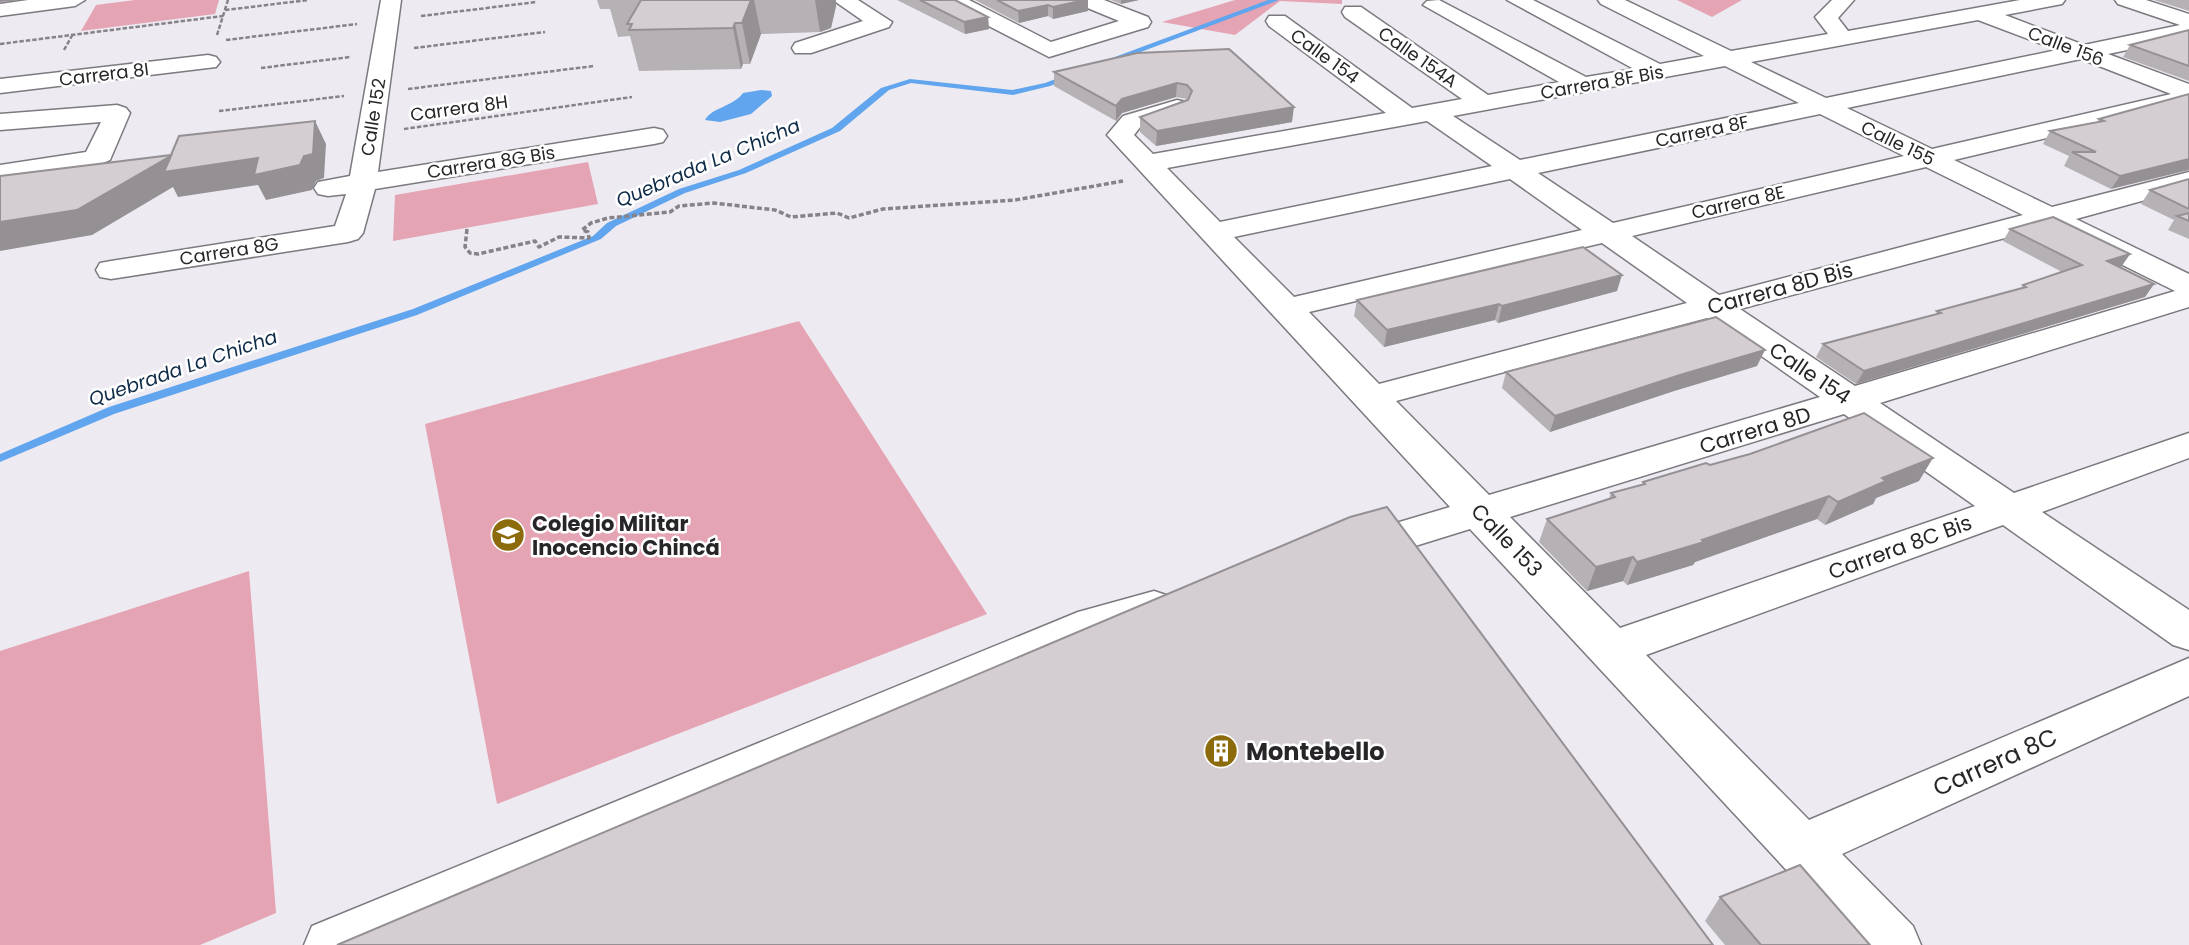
<svg xmlns="http://www.w3.org/2000/svg" width="2189" height="945" viewBox="0 0 2189 945" font-family="Poppins,sans-serif">
  <style>
    .green { fill: #e4a4b4 }
    .water { fill: #60a5ed }
    .lines { fill: none; stroke-linecap: round; stroke-linejoin: round }
    .minor-casing { stroke: #7c797f; stroke-width: 3 }
    .path-far1 { stroke: #868388; stroke-width: 2.5; stroke-dasharray: 4.5 2; stroke-linecap: butt }
    .path { stroke: #868388; stroke-width: 3.5; stroke-dasharray: 5 2.5; stroke-linecap: butt }
    .minor { fill: #fff; fill-rule: evenodd }
    .wall { fill: #b6b1b5 }
    .shaded-wall { fill: #949094 }
    .building { fill: #d4ced3; stroke: #949094; stroke-width: 2 }
    .labels { text-anchor: middle; dominant-baseline: central; stroke-width: 5; stroke-linejoin: round; paint-order: stroke }
    .far-street-label { font-size: 18px; fill: #272528; stroke: #fff }
    .far-water-label { font-size: 19px; font-style: italic; fill: #0e2b48; stroke: #fff }
    .street-label { font-size: 21px; fill: #272528; stroke: #fff }
    .poi-label { font-size: 21px; font-weight: bold; fill: #272528; stroke: #fff; text-anchor: start }
    .near-poi-label { font-size: 24px; font-weight: bold; fill: #272528; stroke: #fff; text-anchor: start }
    .near-street-label { font-size: 24px; fill: #272528; stroke: #fff }
  </style>
  <rect width="100%" height="100%" fill="#eeeaf1"/>
  <g class="green">
    <polygon points="135,0 219,0 215,14 81,31 96,5"/>
    <polygon points="1235,0 1342,0 1342,4 1280,1 1235,35 1162,22"/>
    <polygon points="1677,0 1742,0 1712,17"/>
    <polygon points="588,162 598,204 393,241 395,195"/>
    <polygon points="799,321 987,614 497,804 425,424"/>
    <polygon points="249,571 276,913 200,945 0,945 0,651"/>
  </g>
  <g class="water">
    <polygon points="1268,0 1279,0 1050,86 1013,95 911,83 889,90 840,131 746,173 685,193 616,226 601,239 417,315 114,414 0,462 0,454 109,407 413,309 593,236 607,223 679,189 739,170 832,128 881,88 910,79 1012,90 1045,83"/>
    <path d="M761,90l10,1 1,5 -21,18 -31,8 -15,-2c7,-13 28,-13 38,-27z"/>
  </g>
  <g class="lines">
    <g class="minor-casing">
      <g id="minor">
        <polygon points="28,0 85,0 75,6 0,16 0,4"/>
        <polygon points="381,0 401,0 378,172 654,128 663,130 667,136 663,142 654,144 375,189 363,233 358,239 348,242 111,279 100,277 96,270 100,263 111,261 335,226 346,194 328,196 318,194 314,188 318,182 350,176"/>
        <polygon points="833,0 858,0 892,22 889,27 811,53 795,53 792,48 795,43 863,21"/>
        <polygon points="943,0 969,0 1051,42 1119,21 1078,4 1075,0 1104,0 1148,17 1151,22 1148,27 1049,57 946,4"/>
        <path d="M1439,0l147,77 48,-8 -127,-69h26l127,64 44,-8 -103,-52 -3,-4h27l106,51 97,-17 -13,-17 17,-17h22l-16,18 10,13 172,-31h45l-3,4 -57,11 79,30 96,-20 -62,-21 -3,-4h31l43,14v23l-81,17 81,30v20l-235,56 98,47 137,-35v16l-113,31 113,55v33l-309,96 134,90 175,-60v25l-147,54 147,98v40l-16,-5 -170,-120 -357,130 163,165 380,-162v38l-347,158 71,72 8,19h-65l-386,-416 -113,35 -15,-5 -6,-10 6,-10 108,-32 -343,-372 16,-19 54,-16 9,2 3,5 -3,5 -45,14 -7,9 19,19 233,-41 -117,-87 -3,-5 3,-5h16l127,92 50,-9 -117,-82 -3,-5 3,-5h16l127,88 71,-13 -136,-77 4,-4zM1978,20l79,30 -231,48 -75,-36zM2081,59l90,35 -239,55 -85,-41zM1725,66l74,37 -279,57 -67,-44zM1820,114l84,42 -291,67 -75,-50zM1427,121l65,45 -272,56 -53,-54zM1926,167l97,48 -304,80 -87,-59zM1510,179l72,51 -288,67 -60,-60zM2046,227l129,64 -320,95 -115,-77zM1602,243l85,60 -308,81 -70,-72zM1707,318l113,79 -331,98 -93,-94zM1844,414l131,92 -355,122 -110,-111z"/>
        <polygon points="208,55 216,57 220,62 216,67 0,93 0,79"/>
        <polygon points="117,105 126,108 130,113 110,160 93,167 0,181 0,165 86,152 101,122 0,130 0,114"/>
        <polygon points="1154,591 1169,596 1176,607 1169,618 1107,637 396,945 304,945 312,926 1078,612"/>
      </g>
    </g>
    <g class="path-far1">
      <polyline points="225,10 309,0"/>
      <polyline points="421,16 536,2"/>
      <polyline points="217,35 228,0"/>
      <polyline points="226,40 357,24"/>
      <polyline points="0,44 223,16"/>
      <polyline points="414,48 545,32"/>
      <polyline points="64,50 73,34"/>
      <polyline points="261,68 350,57"/>
      <polyline points="408,89 594,66"/>
      <polyline points="219,111 344,96"/>
      <polyline points="404,129 632,97"/>
    </g>
    <polyline class="path" points="467,229 465,247 470,253 478,254 535,241 539,247 559,237 589,238 588,232 582,230 591,223 608,218 670,212 679,206 714,203 775,210 791,217 837,213 849,218 883,209 1015,200 1123,181"/>
    <use href="#minor" class="minor"/>
  </g>
  <g class="wall">
    <polygon points="597,0 836,0 836,6 831,28 820,32 761,34 750,64 743,64 741,69 639,71 630,36 618,37 610,9 600,9"/>
    <polygon points="897,0 955,0 988,17 989,29 965,34"/>
    <polygon points="975,0 1088,0 1088,11 1053,19 1048,16 1019,23"/>
    <polygon points="1111,0 1139,0 1121,4"/>
    <polygon points="2154,0 2189,0 2189,11"/>
    <polygon points="2189,30 2189,81 2123,57 2130,45"/>
    <polygon points="1137,53 1292,122 1156,146 1140,132 1140,117 1187,99 1176,97 1122,113 1116,121 1054,86 1054,72"/>
    <polygon points="2189,94 2111,189 2064,166 2069,156 2043,144 2050,131 2097,123 2099,119"/>
    <polygon points="2189,179 2189,239 2168,230 2174,220 2141,204 2150,190"/>
    <polygon points="2010,229 2130,254 2121,267 2154,284 2145,297 1856,384 1816,357 1823,344 1936,314 1937,311 2022,288 2023,285 2062,272 2003,241"/>
    <polygon points="1617,291 1498,323 1495,320 1384,347 1354,316 1357,300"/>
    <polygon points="1757,366 1674,391 1550,432 1502,388 1506,372"/>
    <polygon points="1710,465 1919,481 1876,498 1873,504 1825,525 1817,519 1695,562 1693,565 1627,585 1623,581 1587,591 1539,542 1547,519 1609,499 1611,493 1642,485 1643,482"/>
    <polygon points="1720,897 1870,945 1725,945 1705,921"/>
  </g>
  <g class="shaded-wall">
    <polygon points="0,0 21,0 0,2"/>
    <polygon points="751,0 754,0 761,34 750,64 742,23"/>
    <polygon points="815,0 836,0 836,6 831,28 820,32"/>
    <polygon points="1085,0 1088,0 1088,11 1053,19 1053,7"/>
    <polygon points="1121,0 1139,0 1121,4"/>
    <polygon points="1048,5 1048,16 1019,23 1018,11"/>
    <polygon points="988,17 989,29 965,34 964,22"/>
    <polygon points="735,23 743,64 741,69 733,28"/>
    <polygon points="1177,83 1176,97 1122,113 1116,121 1116,106 1122,99"/>
    <polygon points="1294,107 1292,122 1156,146 1157,131"/>
    <polygon points="315,121 326,144 324,178 316,181 312,190 266,200 258,185 178,197 173,187 92,235 0,251 0,222 171,156"/>
    <polygon points="2189,159 2189,170 2111,189 2120,176"/>
    <polygon points="2130,254 2121,267 2107,261"/>
    <polygon points="1622,275 1617,291 1498,323 1502,306"/>
    <polygon points="2154,284 2145,297 1856,384 1864,371"/>
    <polygon points="1499,304 1495,320 1384,347 1387,330"/>
    <polygon points="1765,350 1757,366 1674,391 1550,432 1555,416 1680,375"/>
    <polygon points="1933,458 1919,481 1876,498 1873,504 1825,525 1838,502 1882,478"/>
    <polygon points="1829,496 1817,519 1695,562 1693,565 1627,585 1637,562"/>
    <polygon points="1633,557 1623,581 1587,591 1596,567"/>
  </g>
  <g class="building">
    <polygon points="641,0 751,0 742,23 735,23 733,28 629,30 632,24 627,24"/>
    <polygon points="920,0 955,0 988,17 964,22"/>
    <polygon points="997,0 1085,0 1053,7 1048,5 1018,11"/>
    <polygon points="2189,30 2189,66 2130,45"/>
    <polygon points="1229,49 1294,107 1157,131 1140,117 1188,100 1192,91 1187,85 1177,83 1122,99 1116,106 1054,72 1137,53"/>
    <polygon points="2189,94 2189,159 2120,176 2072,152 2096,152 2050,131 2104,121 2099,119"/>
    <polygon points="315,121 313,154 304,156 300,165 254,175 258,158 164,172 171,156 77,210 0,222 0,176 171,155 179,136"/>
    <polygon points="2189,179 2189,209 2150,190"/>
    <polygon points="2189,213 2189,221 2177,216"/>
    <polygon points="2053,217 2130,254 2107,261 2154,284 1864,371 1823,344 1941,313 1937,311 2026,287 2023,285 2082,265 2010,229"/>
    <polygon points="1583,247 1622,275 1502,306 1499,304 1387,330 1357,300"/>
    <polygon points="1716,317 1765,350 1680,375 1555,416 1506,372"/>
    <polygon points="1864,413 1933,458 1882,478 1886,481 1838,502 1829,496 1702,540 1704,542 1637,562 1633,557 1596,567 1547,519 1615,497 1611,493 1645,484 1643,482 1706,463 1710,465 1750,454"/>
    <polygon points="1387,507 1713,945 337,945 1350,517"/>
    <polygon points="1800,865 1870,945 1761,945 1720,897"/>
  </g>
  <defs>
    <g id="school-disc" transform="scale(1.75)"><circle r="9.5" fill="#8c6b0c" stroke="#fff"/><path d="M0-5L7-2L0 1L-7-2ZM-4 1L0 2.5L4 1V4Q0 6-4 4Z" fill="#fff"/></g>
    <g id="building-disc" transform="scale(1.75)"><circle r="9.5" fill="#8c6b0c" stroke="#fff"/><path d="M-4-6H4V6H1V3H-1V6H-4ZM-2.5-4.3h1.7v1.8h-1.7ZM.8-4.3h1.7v1.8H.8ZM-2.5-1h1.7V.8h-1.7ZM.8-1h1.7V.8H.8Z" fill="#fff"/></g>
  </defs>
  <g fill-rule="evenodd">
    <use href="#school-disc" x="508" y="535"/>
    <use href="#building-disc" x="1221" y="751"/>
  </g>
  <g class="labels">
    <g class="far-street-label">
      <text transform="translate(2066 46) rotate(21)">Calle 156</text>
      <text transform="translate(1325 56) rotate(36)">Calle 154</text>
      <text transform="translate(1418 57) rotate(35)">Calle 154A</text>
      <text transform="translate(104 74) rotate(-7)">Carrera 8I</text>
      <text transform="translate(1602 82) rotate(-10)">Carrera 8F Bis</text>
      <text transform="translate(459 108) rotate(-8)">Carrera 8H</text>
      <text transform="translate(373 117) rotate(-81)">Calle 152</text>
      <text transform="translate(1702 131) rotate(-12)">Carrera 8F</text>
      <text transform="translate(1898 143) rotate(26)">Calle 155</text>
      <text transform="translate(491 162) rotate(-9)">Carrera 8G Bis</text>
      <text transform="translate(1738 202) rotate(-13)">Carrera 8E</text>
      <text transform="translate(229 251) rotate(-9)">Carrera 8G</text>
    </g>
    <g class="far-water-label">
      <text transform="translate(708 163) rotate(-23)">Quebrada La Chicha</text>
      <text transform="translate(183 368) rotate(-19)">Quebrada La Chicha</text>
    </g>
    <g class="street-label">
      <text transform="translate(1780 288) rotate(-15)">Carrera 8D Bis</text>
      <text transform="translate(1810 373) rotate(34)">Calle 154</text>
      <text transform="translate(1755 430) rotate(-17)">Carrera 8D</text>
      <text transform="translate(1507 540) rotate(46)">Calle 153</text>
      <text transform="translate(1900 547) rotate(-20)">Carrera 8C Bis</text>
    </g>
    <g class="poi-label">
      <text x="532" y="523">Colegio Militar<tspan x="532" dy="24">Inocencio Chincá</tspan></text>
    </g>
    <g class="near-poi-label">
      <text x="1246" y="751">Montebello</text>
    </g>
    <g class="near-street-label">
      <text transform="translate(1995 762) rotate(-24)">Carrera 8C</text>
    </g>
  </g>
</svg>
